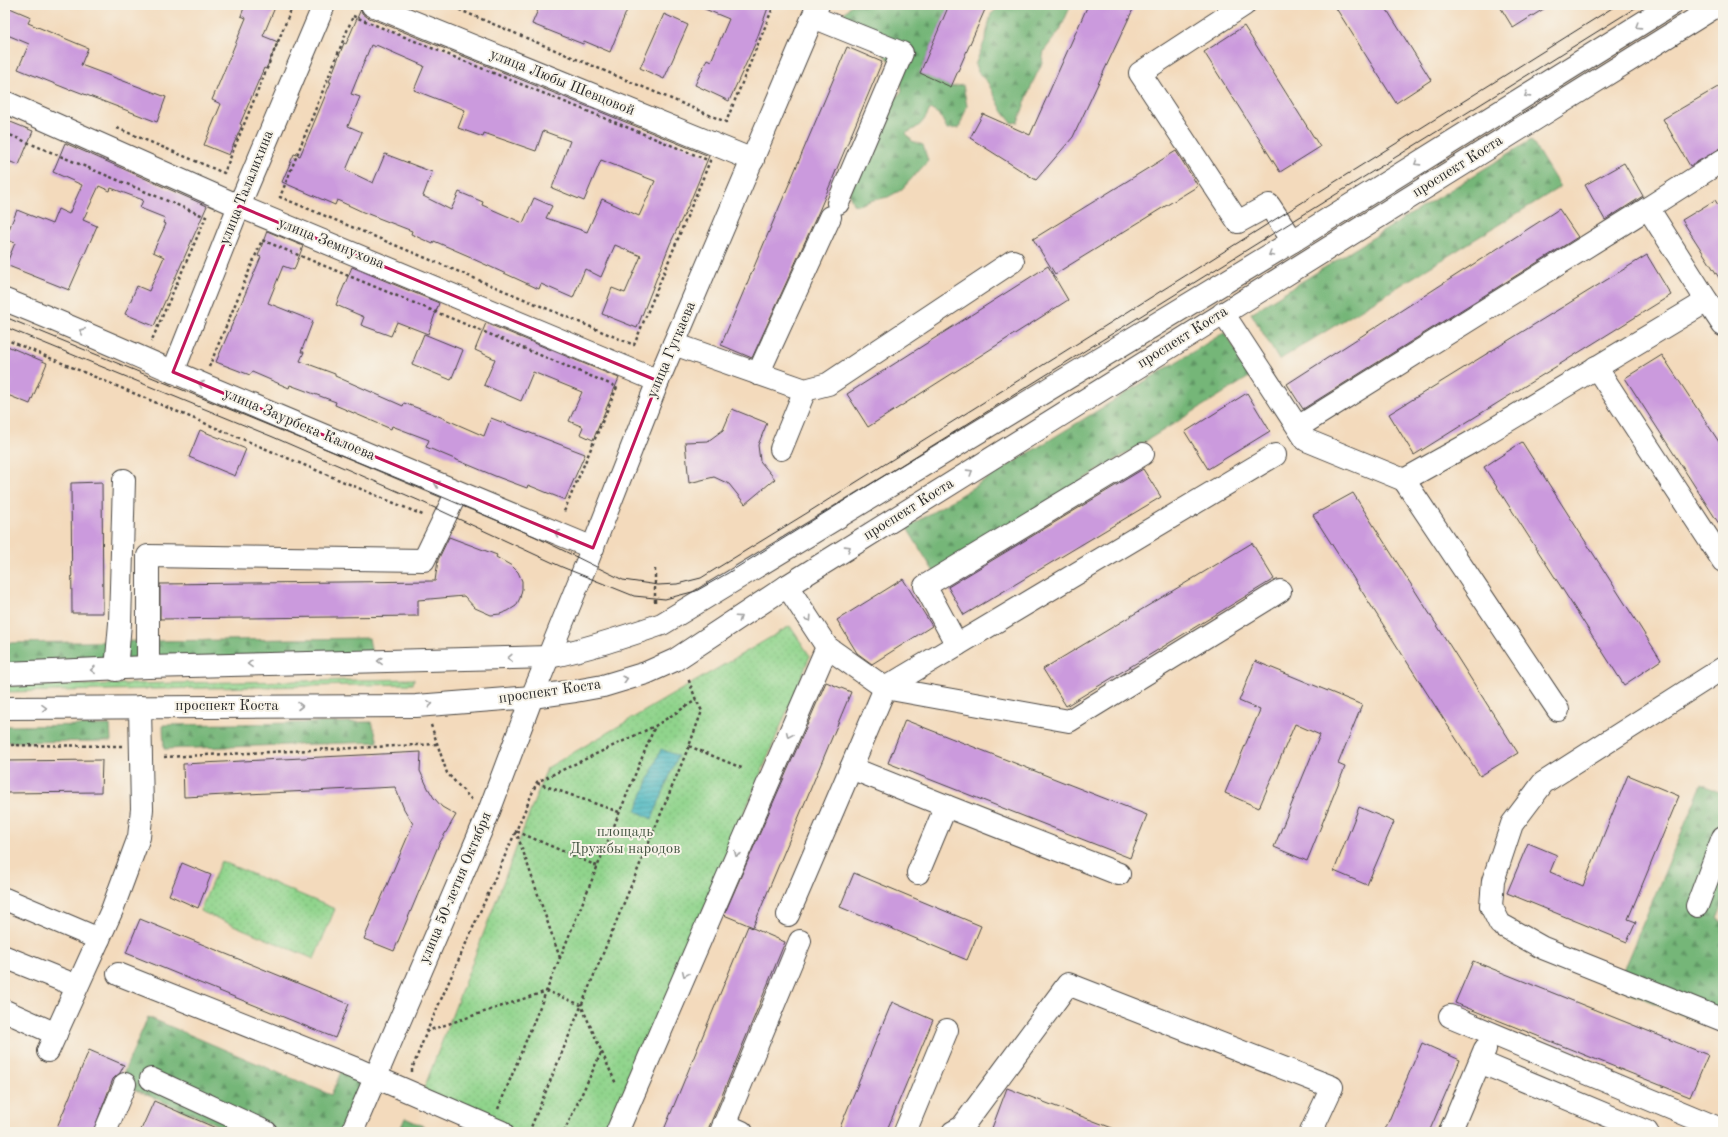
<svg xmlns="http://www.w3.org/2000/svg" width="1728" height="1137" viewBox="0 0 1728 1137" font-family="'Old Standard TT',serif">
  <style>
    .grass { fill: url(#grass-dots); stroke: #5e805c }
    .forest { fill: url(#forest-firs); stroke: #507052 }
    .water { fill: url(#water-rules); stroke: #3a7176 }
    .building { fill: #cb9add; fill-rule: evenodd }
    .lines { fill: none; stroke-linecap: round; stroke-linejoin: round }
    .minor-casing { stroke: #494541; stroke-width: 24 }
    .major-casing { stroke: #494541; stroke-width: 24 }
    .path { stroke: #494541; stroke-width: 2.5; stroke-dasharray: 3 3; stroke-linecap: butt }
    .minor { stroke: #fff; stroke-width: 22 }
    .major { stroke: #fff; stroke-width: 22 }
    .tram { stroke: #2b2b2b; stroke-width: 1 }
    .oneway { stroke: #a0a0a0 }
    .marked { fill: none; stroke: #c2185b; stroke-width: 3; stroke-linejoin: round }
    .labels { text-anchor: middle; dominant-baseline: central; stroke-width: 4; stroke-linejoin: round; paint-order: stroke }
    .street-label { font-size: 15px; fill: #2b2b2b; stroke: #f7f3e8 }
    .park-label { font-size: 15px; fill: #445543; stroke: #f7f3e8 }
  </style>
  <defs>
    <pattern id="grass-dots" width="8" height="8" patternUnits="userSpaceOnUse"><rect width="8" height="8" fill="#90d48c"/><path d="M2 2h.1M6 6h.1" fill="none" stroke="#7cb679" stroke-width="1.8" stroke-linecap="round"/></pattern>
    <pattern id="forest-firs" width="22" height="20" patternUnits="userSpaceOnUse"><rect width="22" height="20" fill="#74b678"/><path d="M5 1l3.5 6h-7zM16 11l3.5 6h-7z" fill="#5f9463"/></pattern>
    <pattern id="water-rules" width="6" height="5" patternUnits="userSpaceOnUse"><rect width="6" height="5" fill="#48b7c0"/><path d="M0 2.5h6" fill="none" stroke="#3c959c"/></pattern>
  </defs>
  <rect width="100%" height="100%" fill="#f7f3e8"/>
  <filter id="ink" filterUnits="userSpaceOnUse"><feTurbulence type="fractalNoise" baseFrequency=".025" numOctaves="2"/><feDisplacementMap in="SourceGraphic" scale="8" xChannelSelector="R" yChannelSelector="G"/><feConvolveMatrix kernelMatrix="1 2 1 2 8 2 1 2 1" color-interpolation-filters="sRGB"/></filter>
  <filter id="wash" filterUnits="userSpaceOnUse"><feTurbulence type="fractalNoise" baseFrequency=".012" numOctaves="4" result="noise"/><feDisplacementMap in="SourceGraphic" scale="16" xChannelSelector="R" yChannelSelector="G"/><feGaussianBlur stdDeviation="0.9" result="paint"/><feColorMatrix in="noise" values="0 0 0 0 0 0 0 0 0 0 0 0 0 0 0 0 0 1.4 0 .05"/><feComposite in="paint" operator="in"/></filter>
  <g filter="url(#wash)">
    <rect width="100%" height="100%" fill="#f3dabc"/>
    <g class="grass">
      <polygon points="790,626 810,656 611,1132 515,1132 423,1091 547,768"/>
      <polygon points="414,679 413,684 5,692 5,686"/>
      <polygon points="221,861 335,909 314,959 200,911"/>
    </g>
    <g class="forest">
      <path d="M851,5h98l-29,68 31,14 12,-2 4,21 -8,22 -12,1 -7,-14 -10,-6c-6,13 -10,18 -24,24l6,8 11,4 5,16 -27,29 -13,7 -15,3 -15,5 -5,-1 -4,-10 25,-72 28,-31c-1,-33 -39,-54 -64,-71z"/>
      <polygon points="1002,5 1071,5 1060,30 1044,51 1042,63 1032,84 1018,122 1012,123 1003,112 988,83 977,71 975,65 985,40 991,14"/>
      <polygon points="1531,140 1560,187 1279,360 1251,313"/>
      <polygon points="1225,332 1251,376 934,572 907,528"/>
      <polygon points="369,638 373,661 5,668 5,643"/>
      <polygon points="372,722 378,742 164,749 163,725"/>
      <polygon points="110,725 111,741 5,742 5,726"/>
      <polygon points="1702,784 1723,794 1723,904 1717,919 1723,922 1723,1032 1616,987"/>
      <polygon points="148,1017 331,1095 347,1058 374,1070 348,1132 234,1132 119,1083"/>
      <polygon points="405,1118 430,1129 428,1132 399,1132"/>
    </g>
    <polygon class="water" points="661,749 678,756 652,819 636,811"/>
    <g id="blocks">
      <g class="building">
        <polygon points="245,5 276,5 263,36 278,42 266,69 264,68 240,124 242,125 229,155 204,145 221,104 212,100 246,18 241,16"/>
        <polygon points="540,5 629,5 610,52 584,41 583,44 532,24"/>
        <polygon points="695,5 769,5 755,44 729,101 695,85 707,59 711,61 729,19"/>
        <polygon points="949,5 987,5 951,87 920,73"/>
        <polygon points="1088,5 1135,5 1073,137 1036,180 970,138 983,114 1030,135"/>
        <polygon points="1334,5 1384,5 1431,80 1396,103"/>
        <polygon points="1499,5 1550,5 1513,28"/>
        <polygon points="5,6 31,17 28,23 88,48 81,65 166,97 157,122 71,89 70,90 18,69 29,44 5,34"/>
        <path d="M361,9l1,4 5,4 342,139 -19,46 -20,42 -33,84 -35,-14 10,-26 13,5 16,-37 -26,-11 -14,32 -16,-8 -12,29 -32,-14 -2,5 -68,-31v-1l-37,-16 -1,3 -22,-10 1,-3 -49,-19 -26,-12 -2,5 -53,-23 12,-28 6,2 31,-74h-2l15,-39 2,1zM371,45l4,2 1,-2 48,21 -10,24 51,20 -7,18 25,9 1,-4 52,18 7,-20 27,10 -18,47 32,13 17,-41 54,21 -16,35 -37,-17 -15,33 -41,-14 6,-12 -18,-8 -11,25 -41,-18 1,-3 -24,-10 -8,18 -28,-14 9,-24 -47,-18 -12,29 -27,-13 16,-38 -14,-6 12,-29 -9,-3z"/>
        <polygon points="664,14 688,25 664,79 640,68"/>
        <polygon points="1244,26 1320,147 1280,172 1204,52"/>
        <polygon points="847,47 882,62 819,211 752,358 721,345"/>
        <polygon points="1723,84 1723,147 1690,166 1663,119"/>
        <polygon points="8,121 33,131 19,165 5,160 5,129"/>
        <polygon points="65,143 207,206 154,326 125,314 137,286 149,291 164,257 153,252 166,224 163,223 165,218 140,208 143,200 111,188 110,191 99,186 83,220 97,226 69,290 6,265 15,243 5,239 17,210 52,224 58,209 69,214 82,185 53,172"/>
        <polygon points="1176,151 1198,186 1055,274 1033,239"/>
        <polygon points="1624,163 1643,196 1605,220 1585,185"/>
        <polygon points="1715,200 1723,213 1723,284 1682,220"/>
        <polygon points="1559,209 1578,237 1303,409 1287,384"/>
        <polygon points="267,231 303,246 294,270 283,266 268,303 313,321 301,352 304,352 300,361 335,374 335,376 403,406 404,403 436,415 484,436 491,418 585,454 565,500 528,485 527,488 495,476 426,447 429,440 392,426 391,429 335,405 336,402 290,385 289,388 252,372 250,375 216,362 261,257 258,256"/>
        <polygon points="1647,255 1671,295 1414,455 1389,414"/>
        <polygon points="1048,266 1068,300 868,427 847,394"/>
        <polygon points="352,267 439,303 428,334 397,322 391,336 361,325 364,317 336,305"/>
        <polygon points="486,323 619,378 593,440 580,434 583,427 569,421 582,392 533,372 521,401 484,385 495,359 475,350"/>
        <polygon points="424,334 463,350 451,380 412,364"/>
        <polygon points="5,345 47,363 30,404 5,394"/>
        <polygon points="1662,355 1723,448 1723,530 1625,378"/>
        <polygon points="1247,393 1270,431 1208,469 1185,432"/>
        <polygon points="732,409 767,423 758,445 760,461 775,479 745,504 729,484 714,477 689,483 685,442 708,441 723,430"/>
        <polygon points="200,430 246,449 235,476 189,457"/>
        <polygon points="1522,442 1661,660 1624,685 1484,467"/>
        <polygon points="1143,469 1161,497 964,615 948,587"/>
        <polygon points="102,482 103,613 72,613 71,483"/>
        <polygon points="1353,493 1518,753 1480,776 1313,515"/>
        <polygon points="449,537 497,555 496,557 512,566 518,572 522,581 522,589 520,598 516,606 508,611 500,614 491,615 475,608 464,596 418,600 418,616 160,619 160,584 435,581 438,560"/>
        <polygon points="1252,543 1274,579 1066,706 1043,669"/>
        <polygon points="903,579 932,626 872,664 857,653 837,620"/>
        <polygon points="1255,661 1362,705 1338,764 1345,767 1307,861 1274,847 1320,735 1295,724 1259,808 1225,793 1260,710 1239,701"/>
        <polygon points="826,682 851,692 753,927 724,915"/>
        <polygon points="905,720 1147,815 1130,858 888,763"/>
        <polygon points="421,752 420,771 428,788 434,798 442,807 456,815 439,844 394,951 364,939 413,824 404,809 395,787 184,797 183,764"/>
        <polygon points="102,760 101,792 5,793 5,761"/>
        <polygon points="1628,775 1679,796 1628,919 1636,922 1627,942 1507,893 1528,843 1557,855 1550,872 1583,886"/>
        <polygon points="1359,807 1394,822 1367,885 1334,871"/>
        <polygon points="182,863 211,875 198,908 169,895"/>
        <polygon points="854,873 981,926 967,960 840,907"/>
        <polygon points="140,919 349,1004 335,1038 126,953"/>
        <polygon points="748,926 785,942 707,1132 663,1132"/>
        <polygon points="1473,961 1708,1055 1690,1097 1455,1003"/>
        <polygon points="892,1002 933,1020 886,1132 838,1132"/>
        <polygon points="1422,1043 1460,1060 1429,1132 1384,1132"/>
        <polygon points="89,1050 124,1065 120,1073 113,1079 93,1132 55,1132"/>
        <polygon points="1007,1088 1120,1131 1120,1132 1003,1132 992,1128"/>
        <polygon points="154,1101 225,1132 140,1132"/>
      </g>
    </g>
  </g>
  <g filter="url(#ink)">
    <use href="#blocks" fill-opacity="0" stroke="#494541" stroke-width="1"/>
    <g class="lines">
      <g class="minor-casing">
        <g id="minor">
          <polyline points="372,5 753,160"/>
          <polyline points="1244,5 1140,73 1238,222 1269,205 1293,241"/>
          <polyline points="813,17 902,53 838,203"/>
          <polyline points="5,102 239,206 658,381"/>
          <path d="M5,300c69,27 136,58 204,87 127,54 256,108 384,161"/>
          <polyline points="1707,301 1723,325"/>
          <polyline points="1223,313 1306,440 1404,480 1472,442 1707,301 1648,208 1723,160"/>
          <polyline points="674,344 805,390 828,384 1013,261"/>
          <polyline points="1596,367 1723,561"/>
          <polyline points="173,372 239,206 324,5"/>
          <polyline points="758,374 830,217"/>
          <polyline points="1298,427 1648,208"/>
          <polyline points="781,449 805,390"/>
          <polyline points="1404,480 1558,710"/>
          <polyline points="957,645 925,586 1143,454"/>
          <polyline points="827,647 885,688 1069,721 1280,591"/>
          <polyline points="148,667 148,556 424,560 457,492"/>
          <polyline points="1723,668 1543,783 1512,824 1493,881 1491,906 1500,924 1543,948 1723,1020"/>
          <polyline points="116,670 120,623 124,480"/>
          <polyline points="946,806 1119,874"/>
          <polyline points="918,873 946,806 851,768 885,688 1275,455"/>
          <polyline points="5,899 99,939"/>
          <polyline points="1697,906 1723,837"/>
          <polyline points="788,915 851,768"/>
          <polyline points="5,957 77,986"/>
          <polyline points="118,974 359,1070 502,1132"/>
          <polyline points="5,1011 56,1034"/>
          <polyline points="1450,1016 1723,1130"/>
          <polyline points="48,1051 112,910 139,837 142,809 140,707"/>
          <polyline points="1480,1062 1647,1132"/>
          <polyline points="151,1079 266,1132"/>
          <polyline points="724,1124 742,1132"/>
          <polyline points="105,1132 125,1084"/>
          <polyline points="352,1132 488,814 532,697 587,562 658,381 818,5"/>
          <polyline points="617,1132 827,647 787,586"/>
          <polyline points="721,1132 800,941"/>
          <polyline points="905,1132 947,1030"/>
          <polyline points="953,1132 962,1127 1068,984 1332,1087 1311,1132"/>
          <polyline points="1450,1132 1485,1049"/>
        </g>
      </g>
      <g class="major-casing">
        <g id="major">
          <path d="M5,673l143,-6 401,-10c39,-8 75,-20 113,-33l631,-383 378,-236"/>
          <polyline points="5,708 416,706 532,697 575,691 603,686 646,673 675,660 787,586 1718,5"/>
        </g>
      </g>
      <g class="path">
        <polyline points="448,5 726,122 774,5"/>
        <polygon points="353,16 710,161 634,345 280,197"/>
        <polyline points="117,128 224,173 293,5"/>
        <polyline points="5,133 206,217 151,342"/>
        <polyline points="5,339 425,516"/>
        <polyline points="209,367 262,240 617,387 563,514"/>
        <polyline points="655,569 655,604"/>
        <polyline points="431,725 447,773 473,801"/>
        <polyline points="5,745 122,746"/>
        <polyline points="689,746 744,769"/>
        <polyline points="164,757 438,744"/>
        <polyline points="537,783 619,812"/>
        <polyline points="597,866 516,831 427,1031 547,991 581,1005 616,1084"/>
        <polyline points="560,958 516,831 537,782 655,726 696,700"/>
        <polyline points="412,1072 412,1069 427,1031"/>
        <polyline points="498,1109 655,726"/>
        <polyline points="529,1132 689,746 702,711 696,700 688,678"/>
        <polyline points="564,1132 601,1053"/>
      </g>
      <use href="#minor" class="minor"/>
      <use href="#major" class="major"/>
      <g class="tram">
        <polyline points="5,317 426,490 534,536 623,580 658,585 677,584 701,578 807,513 1617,5"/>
        <polyline points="5,327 273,437 420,501 562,567 634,596 665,599 696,591 728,573 1640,5"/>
      </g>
    </g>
    <defs><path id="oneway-chevron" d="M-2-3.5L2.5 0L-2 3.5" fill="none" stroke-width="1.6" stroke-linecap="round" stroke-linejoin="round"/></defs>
    <g class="oneway">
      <use href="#oneway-chevron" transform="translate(1638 26) rotate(148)"/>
      <use href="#oneway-chevron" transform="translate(1527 95) rotate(148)"/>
      <use href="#oneway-chevron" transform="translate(1417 163) rotate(148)"/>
      <use href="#oneway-chevron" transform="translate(1271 254) rotate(149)"/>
      <use href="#oneway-chevron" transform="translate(82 331) rotate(-156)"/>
      <use href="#oneway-chevron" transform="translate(201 384) rotate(-157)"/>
      <use href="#oneway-chevron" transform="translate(970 472) rotate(-32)"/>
      <use href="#oneway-chevron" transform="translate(437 484) rotate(-157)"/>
      <use href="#oneway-chevron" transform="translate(557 533) rotate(-158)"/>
      <use href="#oneway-chevron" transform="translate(848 548) rotate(-32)"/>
      <use href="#oneway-chevron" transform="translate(739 618) rotate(-34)"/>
      <use href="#oneway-chevron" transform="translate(809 619) rotate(56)"/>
      <use href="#oneway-chevron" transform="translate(510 658) rotate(178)"/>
      <use href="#oneway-chevron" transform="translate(380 661) rotate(178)"/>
      <use href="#oneway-chevron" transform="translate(250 664) rotate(178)"/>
      <use href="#oneway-chevron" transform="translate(93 670) rotate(178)"/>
      <use href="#oneway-chevron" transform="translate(625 679) rotate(-17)"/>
      <use href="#oneway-chevron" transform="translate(430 704) rotate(-5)"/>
      <use href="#oneway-chevron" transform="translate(300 706)"/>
      <use href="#oneway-chevron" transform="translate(44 708) rotate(-1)"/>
      <use href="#oneway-chevron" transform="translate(789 735) rotate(114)"/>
      <use href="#oneway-chevron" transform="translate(737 854) rotate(114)"/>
      <use href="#oneway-chevron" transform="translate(685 974) rotate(114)"/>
    </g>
  </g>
  <path class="marked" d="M239,206l419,175 -65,167 -420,-176z"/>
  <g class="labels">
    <g class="street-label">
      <text transform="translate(562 83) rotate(22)">улица Любы Шевцовой</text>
      <text transform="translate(1458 167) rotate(-32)">проспект Коста</text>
      <text transform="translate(247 188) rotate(-68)">улица Талалихина</text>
      <text transform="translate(331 244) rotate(22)">улица Земнухова</text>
      <text transform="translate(1183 338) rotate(-32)">проспект Коста</text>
      <text transform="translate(672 350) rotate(-67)">улица Гугкаева</text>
      <text transform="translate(299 425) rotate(23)">улица Заурбека Калоева</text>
      <text transform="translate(909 510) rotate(-32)">проспект Коста</text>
      <text transform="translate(550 692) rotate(-8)">проспект Коста</text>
      <text x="227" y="706">проспект Коста</text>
      <text transform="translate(456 888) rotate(-67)">улица 50-летия Октября</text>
    </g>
    <g class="park-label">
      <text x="625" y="832">площадь<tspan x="625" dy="17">Дружбы народов</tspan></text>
    </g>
  </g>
  <rect width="1728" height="1137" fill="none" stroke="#f7f3e8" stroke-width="20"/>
</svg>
